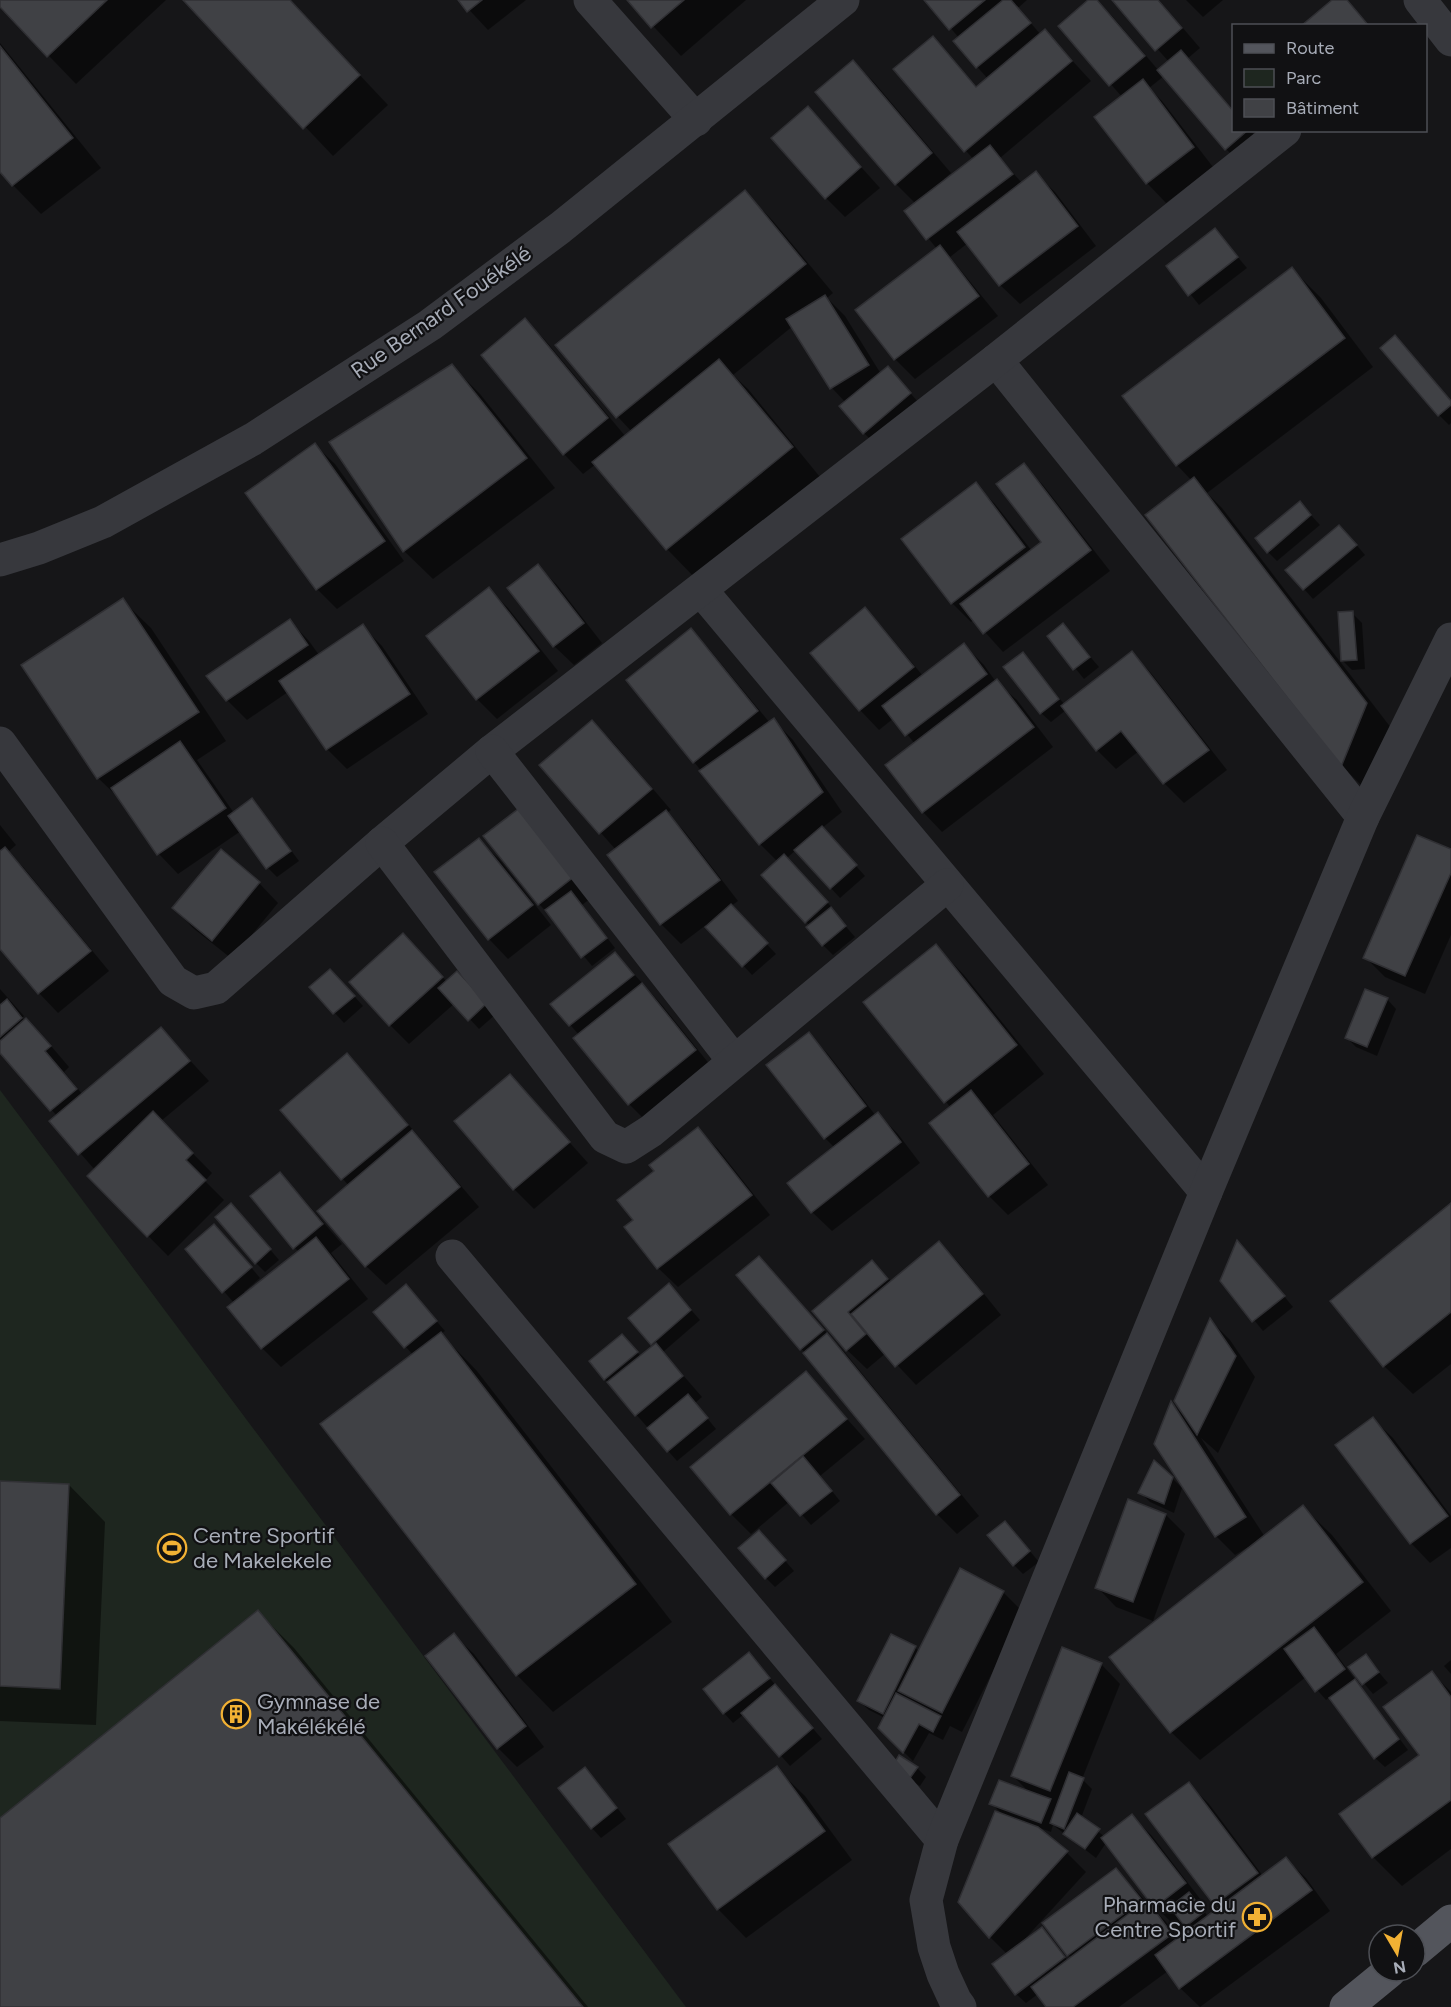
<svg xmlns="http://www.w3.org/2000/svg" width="1451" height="2007" viewBox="0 0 1451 2007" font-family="Figtree,sans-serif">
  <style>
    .green { fill: #1e261f }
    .shadow { fill: #0007; fill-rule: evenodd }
    .building { fill: #404145; stroke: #303034; stroke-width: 1.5 }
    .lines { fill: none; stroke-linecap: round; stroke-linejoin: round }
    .street { stroke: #37383d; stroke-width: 33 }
    .primary { stroke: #53555c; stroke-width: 33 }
    .labels { text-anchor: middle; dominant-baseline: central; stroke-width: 4.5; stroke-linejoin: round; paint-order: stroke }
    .street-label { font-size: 22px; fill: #a8adb8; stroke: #111113 }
    .poi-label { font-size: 22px; fill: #a8adb8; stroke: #111113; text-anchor: start }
  </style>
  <rect width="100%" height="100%" fill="#161618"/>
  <polygon class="green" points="0,1090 686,2007 0,2007"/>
  <g class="shadow">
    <polygon points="0,0 166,0 76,84 0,5"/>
    <polygon points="185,0 289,0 388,105 333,156"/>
    <polygon points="460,0 526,0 488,30"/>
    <polygon points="629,0 746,0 681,56"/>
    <polygon points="927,0 1027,0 1018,8 1041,35 1045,31 1091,81 1000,158 1022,183 1035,173 1055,192 1096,246 1020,304 1000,285 968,243 950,257 998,316 915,379 895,359 857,311 937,249 906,211 916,204 896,184 853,62 873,81 951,173 944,179 946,181 974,160 895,69 933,38 978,88 988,79 955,42 959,38"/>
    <polygon points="1091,0 1096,0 1113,17 1159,71 1169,62 1114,0 1159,0 1200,48 1187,59 1234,111 1234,130 1250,130 1267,150 1246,169 1226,149 1164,76 1149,88 1162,101 1213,167 1166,203 1147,183 1096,118 1122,97 1060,26"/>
    <polygon points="1186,0 1223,0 1203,17"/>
    <polygon points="1334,0 1346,0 1370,26 1304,26"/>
    <polygon points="0,43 101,168 41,214 13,185 0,169"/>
    <polygon points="808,108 880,188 845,217 826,198"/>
    <polygon points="745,192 773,221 833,293 827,298 845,316 881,374 897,378 919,403 873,442 864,433 846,403 832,388 793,326 733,375 748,389 820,477 695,578 667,549 596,464 583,474 564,454 525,320 545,340 626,437 632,432 618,417 557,345"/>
    <polygon points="1215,230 1247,268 1199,305 1168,266"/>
    <polygon points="1292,269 1321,298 1373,367 1207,493 1222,508 1395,733 1370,794 1342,766 1192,481 1177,465 1124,397"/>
    <polygon points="1382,348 1451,401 1451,423 1449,425 1439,415"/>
    <polygon points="452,366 480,394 555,488 433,579 404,551"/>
    <polygon points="315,445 335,464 404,561 337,609 317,589 247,493"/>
    <polygon points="1023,465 1043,485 1110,571 1003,652 974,620 971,622 952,603 975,484 995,504 1032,551 1043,542"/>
    <polygon points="1300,503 1320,525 1277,561 1268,552"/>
    <polygon points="1349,536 1365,555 1313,599 1304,589"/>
    <polygon points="538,566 557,585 602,643 574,665 554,646"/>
    <polygon points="489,589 508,608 558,671 497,719 477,699 428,636"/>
    <polygon points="122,600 151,628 226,741 197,760 234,813 251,800 261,810 299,861 277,877 268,868 241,831 178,874 159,854 124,803 98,778"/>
    <polygon points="865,609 884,629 923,676 964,645 984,665 996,682 1017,700 1053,747 942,832 923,812 915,744 894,718 879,730 860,710 812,653"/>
    <polygon points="1352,613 1362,623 1365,669 1352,670 1343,661"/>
    <polygon points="290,621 309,641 319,655 362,626 382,646 428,714 347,769 327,749 288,692 247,720 227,700 209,677"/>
    <polygon points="1063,625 1099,667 1084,679 1049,636"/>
    <polygon points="691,630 710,650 770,723 773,720 793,740 842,812 822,828 865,876 840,898 796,850 787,858 836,912 835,914 855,937 833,955 823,945 810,926 763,875 778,862 760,844 694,762"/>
    <polygon points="1132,653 1151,673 1227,770 1184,803 1164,783 1139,751 1116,769 1097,750 1066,710 1051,722 1041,713 1022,654 1065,705"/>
    <polygon points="592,722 612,741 671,810 667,813 685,832 738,901 731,906 776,954 752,975 706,925 681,944 661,924 609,855 616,850 541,765"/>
    <polygon points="522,808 595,895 582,905 615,948 592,966 553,919 539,904"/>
    <polygon points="0,825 16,845 8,852 24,868 109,971 58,1013 39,993 0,947"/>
    <polygon points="479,840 499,859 551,925 508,959 489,939"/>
    <polygon points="1451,851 1451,935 1425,994 1385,977 1365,957"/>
    <polygon points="259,883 278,903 232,959 193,928 174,908"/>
    <polygon points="403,935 447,982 457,973 496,1014 479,1029 455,1003 409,1044 390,1025"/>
    <polygon points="936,946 964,975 1044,1074 993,1115 1048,1185 1008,1215 989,1196 951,1108 865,1002"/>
    <polygon points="625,964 661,1004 715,1071 649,1124 629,1104 575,1038 579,1035 552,1004"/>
    <polygon points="340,980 363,1006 344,1023 311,987"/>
    <polygon points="0,989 24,1016 22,1018 25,1021 26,1020 46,1040 69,1067 64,1072 83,1095 161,1029 209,1081 161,1121 212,1173 205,1181 224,1200 168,1256 89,1176 95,1170 52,1121 57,1116 0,1051"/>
    <polygon points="1387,999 1396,1009 1377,1056 1356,1047 1347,1038"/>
    <polygon points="808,1034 828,1054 876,1116 878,1114 898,1134 920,1163 832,1231 812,1212 835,1148 825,1138"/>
    <polygon points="347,1055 366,1075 479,1207 386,1285 366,1266 349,1186 283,1110"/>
    <polygon points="510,1076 588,1163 534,1209 514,1189 456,1121"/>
    <polygon points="698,1129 718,1149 770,1215 678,1287 658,1268 635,1220 656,1171"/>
    <polygon points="280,1174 299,1194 342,1244 331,1253 368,1299 281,1367 262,1348 234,1303 187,1249 224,1235 260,1278 244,1292 246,1294 299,1252 295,1248"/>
    <polygon points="1451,1205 1451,1364 1413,1394 1384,1366"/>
    <polygon points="240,1214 279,1260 265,1272 256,1263"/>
    <polygon points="939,1243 959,1263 1001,1315 916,1385 886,1353 867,1369 847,1350 814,1311 872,1262 892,1282"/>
    <polygon points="1247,1251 1293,1307 1263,1331 1222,1281"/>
    <polygon points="759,1258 847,1355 979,1516 957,1534 937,1514 805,1353 738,1276"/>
    <polygon points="678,1295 700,1320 663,1352 702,1397 695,1403 716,1429 677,1461 605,1379 632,1345 641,1357 654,1346 630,1318"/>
    <polygon points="415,1296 445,1331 441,1334 477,1371 672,1622 553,1712 517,1675 413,1355 375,1312"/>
    <polygon points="1211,1321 1230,1340 1255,1377 1218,1453 1201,1438 1265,1537 1303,1507 1332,1535 1391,1611 1336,1654 1408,1750 1385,1767 1375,1758 1330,1697 1326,1700 1306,1677 1200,1760 1171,1732 1249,1549 1248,1547 1235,1555 1216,1536 1172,1403 1185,1417"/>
    <polygon points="806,1373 865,1439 820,1476 840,1501 811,1525 790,1501 751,1534 731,1514"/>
    <polygon points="1373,1419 1393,1438 1451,1516 1451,1548 1430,1563 1411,1543 1337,1445"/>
    <polygon points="1172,1478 1182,1488 1174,1513 1150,1502 1140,1492"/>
    <polygon points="0,1482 69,1485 105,1522 96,1725 0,1721"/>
    <polygon points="1166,1515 1185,1534 1153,1621 1116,1607 1097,1587"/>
    <polygon points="1014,1532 1039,1562 1023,1574 1014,1565"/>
    <polygon points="769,1542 794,1571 775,1587 766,1578"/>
    <polygon points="1003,1592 1023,1612 962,1732 950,1726 943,1740 929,1733 913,1761 879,1728 885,1718 869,1710 859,1701 915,1647 919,1652"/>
    <polygon points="258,1612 294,1648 588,2007 0,2007 0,1820"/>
    <polygon points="454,1635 474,1654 544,1747 517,1767 498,1748"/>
    <polygon points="749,1654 822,1739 790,1766 744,1714 733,1723 724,1713"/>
    <polygon points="1365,1656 1388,1683 1373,1694 1350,1667"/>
    <polygon points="1451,1660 1451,1674 1444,1666"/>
    <path d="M1101,1664l19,20 -38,95 10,10 -11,29 24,19 27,-21 20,20 52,68 -3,2 7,11 12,-9 -73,-93 42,-31 20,20 54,72 23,-17 20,19 24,33 -130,96 -20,-19 -12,-17 -49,36h-72l-9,-13 -12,9 -10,-9 -9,-40 -17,-17 14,-121 -13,-13 39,-10 -18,-18zM1053,1825l43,33 10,-15 50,64 19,19 8,-6 8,10 -12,9 -13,-17 -50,-52 -48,85 4,3 -4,3 -26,-32 -17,13 -1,-2 62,-68 -19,-19 -33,-27 17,6z"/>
    <polygon points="1432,1673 1451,1692 1451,1849 1402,1886 1373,1857 1421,1756"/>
    <polygon points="776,1768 805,1796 852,1860 746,1938 718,1909"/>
    <polygon points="917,1768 926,1777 920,1786 903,1776"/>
    <polygon points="594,1779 626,1819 601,1838 592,1828"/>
  </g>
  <g class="building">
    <polygon points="0,0 107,0 47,57 0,7"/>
    <polygon points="183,0 290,0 360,75 303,129"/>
    <polygon points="458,0 482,0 467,12"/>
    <polygon points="627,0 684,0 651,28"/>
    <polygon points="924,0 985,0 949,30"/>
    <polygon points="1003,0 1011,0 1031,23 976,68 953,41"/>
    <polygon points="1088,0 1097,0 1145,56 1109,86 1058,26"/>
    <polygon points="1112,0 1158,0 1182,28 1155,51"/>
    <polygon points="1332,0 1347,0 1369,26 1301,26"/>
    <polygon points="1045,29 1072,61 964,152 893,69 933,36 976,87"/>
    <polygon points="0,46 73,138 12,186 0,172"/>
    <polygon points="1181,50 1234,112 1234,130 1248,130 1225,150 1157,70"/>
    <polygon points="853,60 932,153 895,185 815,92"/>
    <polygon points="1143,79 1194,147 1146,184 1094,117"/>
    <polygon points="808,106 861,167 825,199 771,138"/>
    <polygon points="990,145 1013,174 926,240 904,211"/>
    <polygon points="1036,171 1078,226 999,286 957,232"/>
    <polygon points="745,190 806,264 616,418 555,345"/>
    <polygon points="1215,228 1238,257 1188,296 1166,266"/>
    <polygon points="940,245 979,296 894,360 855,310"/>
    <polygon points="1292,267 1345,338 1176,466 1122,396"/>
    <polygon points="825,295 869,365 830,389 786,319"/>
    <polygon points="525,318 608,418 563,455 481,355"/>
    <polygon points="1395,335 1451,401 1451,405 1438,416 1380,348"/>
    <polygon points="719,359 793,447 666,550 592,462"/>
    <polygon points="452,364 527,458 403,552 329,442"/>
    <polygon points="888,366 911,393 863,434 839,406"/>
    <polygon points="315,443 385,541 316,590 245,493"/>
    <polygon points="1024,463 1091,550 983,634 960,604 1041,542 996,484"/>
    <polygon points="1194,477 1367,703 1341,767 1145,515"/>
    <polygon points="976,482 1025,547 951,604 901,539"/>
    <polygon points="1300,501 1311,515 1267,553 1255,538"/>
    <polygon points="1339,525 1357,545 1303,590 1285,570"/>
    <polygon points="538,564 584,623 553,647 507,588"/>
    <polygon points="489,587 539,651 476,700 426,636"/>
    <polygon points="123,598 199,712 97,779 21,665"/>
    <polygon points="865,607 914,667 859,711 810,653"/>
    <polygon points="1353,611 1357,660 1341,661 1338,612"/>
    <polygon points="290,619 308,645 226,701 206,676"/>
    <polygon points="1063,623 1090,657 1073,670 1047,636"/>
    <polygon points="363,624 410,694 326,750 279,681"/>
    <polygon points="691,628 758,711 693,763 626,680"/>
    <polygon points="964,643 987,674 905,736 882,706"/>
    <polygon points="1132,651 1209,750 1163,784 1121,731 1096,751 1061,706"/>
    <polygon points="1023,652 1059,699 1040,714 1003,667"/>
    <polygon points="997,679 1034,727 922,813 885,765"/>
    <polygon points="774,718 823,792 759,845 699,771"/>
    <polygon points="592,720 652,789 599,834 539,765"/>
    <polygon points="180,741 226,808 157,855 111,788"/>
    <polygon points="252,798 291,851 266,869 228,816"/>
    <polygon points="522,806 576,875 538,905 483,836"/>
    <polygon points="666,810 720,880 660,925 607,855"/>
    <polygon points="822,826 857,865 830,889 794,850"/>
    <polygon points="1417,835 1451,849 1451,873 1405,976 1363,958"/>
    <polygon points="479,838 533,905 488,940 434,872"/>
    <polygon points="5,847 91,951 38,994 0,949 0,851"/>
    <polygon points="221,849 260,882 212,941 172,908"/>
    <polygon points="784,854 828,902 805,923 761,875"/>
    <polygon points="571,891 607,938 581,958 545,910"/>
    <polygon points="731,904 768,943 742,967 705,927"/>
    <polygon points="831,907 846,926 822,946 806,927"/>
    <polygon points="403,933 443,977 389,1026 349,982"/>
    <polygon points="936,944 1017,1045 944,1103 863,1002"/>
    <polygon points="615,952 634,975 569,1026 550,1004"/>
    <polygon points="330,969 355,996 333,1014 309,987"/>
    <polygon points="457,971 487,1003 468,1021 438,988"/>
    <polygon points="642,983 696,1050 628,1105 573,1038"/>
    <polygon points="1365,989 1388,998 1367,1047 1345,1038"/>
    <polygon points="7,999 22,1018 0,1037 0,1005"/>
    <polygon points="26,1018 51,1046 45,1051 77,1089 50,1111 0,1053 0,1041"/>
    <polygon points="161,1027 190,1061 78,1155 49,1121"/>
    <polygon points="809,1032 866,1106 824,1139 766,1065"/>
    <polygon points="347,1053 408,1125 341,1180 280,1110"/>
    <polygon points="510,1074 570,1142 513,1190 454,1121"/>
    <polygon points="971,1090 1029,1164 988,1197 929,1123"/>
    <polygon points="153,1111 193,1153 186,1160 206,1180 147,1237 87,1176"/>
    <polygon points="878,1112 901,1142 811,1213 787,1183"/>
    <polygon points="698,1127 752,1195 657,1269 624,1227 633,1220 617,1200 654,1171 649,1165"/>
    <polygon points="412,1130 460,1187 365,1267 317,1211"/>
    <polygon points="280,1172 323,1224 293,1249 250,1196"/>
    <polygon points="231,1203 271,1249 255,1264 215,1217"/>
    <polygon points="1451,1203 1451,1312 1383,1367 1330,1301"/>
    <polygon points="214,1224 252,1267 222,1293 185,1249"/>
    <polygon points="316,1237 349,1279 261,1349 227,1307"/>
    <polygon points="1237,1240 1285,1296 1252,1322 1220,1281"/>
    <polygon points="939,1241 983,1294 895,1367 851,1314"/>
    <polygon points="759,1256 824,1330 800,1350 736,1275"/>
    <polygon points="872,1260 888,1279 848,1312 866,1334 846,1351 812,1311"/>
    <polygon points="669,1283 691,1310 651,1345 628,1318"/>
    <polygon points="406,1284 437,1321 404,1348 373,1312"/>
    <polygon points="1210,1318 1236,1356 1197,1435 1174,1401"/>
    <polygon points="441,1332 636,1584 516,1676 320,1424"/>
    <polygon points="827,1333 960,1495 936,1515 803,1353"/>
    <polygon points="622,1334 638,1352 604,1380 589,1361"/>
    <polygon points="656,1343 683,1376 635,1416 607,1382"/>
    <polygon points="806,1371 847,1419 730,1515 690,1467"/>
    <polygon points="688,1394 708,1418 667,1452 647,1428"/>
    <polygon points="1171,1401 1246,1517 1215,1537 1154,1444"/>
    <polygon points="1373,1417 1448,1516 1410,1544 1335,1445"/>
    <polygon points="803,1456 832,1491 800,1516 771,1483"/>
    <polygon points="1154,1460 1173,1477 1164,1504 1138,1493"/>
    <polygon points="0,1481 69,1484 60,1689 0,1686"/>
    <polygon points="1128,1499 1166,1514 1133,1602 1095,1588"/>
    <polygon points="1303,1505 1363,1582 1170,1733 1109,1657"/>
    <polygon points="1005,1521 1030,1551 1013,1566 987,1535"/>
    <polygon points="759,1530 786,1560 765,1579 738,1548"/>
    <polygon points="960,1568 1004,1591 942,1713 898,1691"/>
    <polygon points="258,1610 583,2007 0,2007 0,1818"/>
    <polygon points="1314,1627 1345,1669 1315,1692 1284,1649"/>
    <polygon points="454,1633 526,1726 497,1749 425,1656"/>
    <polygon points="891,1634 916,1646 883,1714 857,1701"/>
    <polygon points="1062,1647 1102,1663 1050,1791 1011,1776"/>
    <polygon points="749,1652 770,1678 723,1714 703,1689"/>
    <polygon points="1366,1654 1379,1672 1362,1685 1348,1667"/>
    <polygon points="1432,1671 1451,1697 1451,1800 1372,1858 1339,1814 1419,1755 1383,1707"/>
    <polygon points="1355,1679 1399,1739 1374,1759 1329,1698"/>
    <polygon points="775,1684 813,1728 779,1757 741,1713"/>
    <polygon points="896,1693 941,1716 933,1732 919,1724 903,1753 878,1728"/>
    <polygon points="899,1755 918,1767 910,1778 892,1767"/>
    <polygon points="777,1766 825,1831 717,1910 668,1844"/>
    <polygon points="585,1767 617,1808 591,1829 558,1788"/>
    <polygon points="1069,1772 1084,1778 1064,1829 1050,1823"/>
    <polygon points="999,1780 1051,1799 1041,1823 989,1804"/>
    <polygon points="1189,1782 1258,1873 1214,1905 1145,1814"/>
    <polygon points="995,1811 1038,1827 1068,1851 989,1938 958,1902"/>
    <polygon points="1077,1813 1100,1829 1085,1849 1063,1834"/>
    <polygon points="1132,1814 1186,1883 1154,1908 1101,1838"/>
    <polygon points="1286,1857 1312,1890 1179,1989 1155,1955"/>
    <polygon points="1116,1868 1142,1900 1067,1956 1042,1923"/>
    <polygon points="1189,1892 1204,1912 1185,1927 1170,1907"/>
    <polygon points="1147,1900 1172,1934 1073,2007 1046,2007 1031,1987"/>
    <polygon points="1042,1927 1065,1957 1015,1995 992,1964"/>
  </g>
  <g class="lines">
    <g class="street">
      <polyline points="590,0 696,120"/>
      <polyline points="1420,0 1451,40"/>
      <polyline points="996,360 1363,817"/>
      <polyline points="0,560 39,548 103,522 253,439 430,325 560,228 843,0"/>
      <polyline points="701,590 1206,1192"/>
      <polyline points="0,743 173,981 194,993 216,988 382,843 492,751 996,360 1285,130"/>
      <polyline points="492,751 734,1061"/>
      <polyline points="382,843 605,1137 626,1147 651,1131 947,885"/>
      <polyline points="452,1256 942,1840"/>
      <polyline points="960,2007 955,2000 943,1974 934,1947 926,1900 942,1840 1206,1192 1363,817 1451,639"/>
    </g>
    <g class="primary">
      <polyline points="1415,1951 1451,1921"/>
      <polyline points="1346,2007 1390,1971"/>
    </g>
  </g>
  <defs>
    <g id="stadium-ring" transform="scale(1.5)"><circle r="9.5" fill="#111113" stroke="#f2b134" stroke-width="1.5"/><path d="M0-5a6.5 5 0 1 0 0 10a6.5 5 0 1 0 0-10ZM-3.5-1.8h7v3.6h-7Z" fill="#f2b134"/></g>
    <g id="building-ring" transform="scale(1.5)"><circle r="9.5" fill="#111113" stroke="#f2b134" stroke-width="1.5"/><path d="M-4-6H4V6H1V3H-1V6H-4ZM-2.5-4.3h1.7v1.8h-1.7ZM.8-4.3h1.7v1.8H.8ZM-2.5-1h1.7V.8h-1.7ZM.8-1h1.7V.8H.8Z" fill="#f2b134"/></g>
    <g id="pharmacy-ring" transform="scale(1.5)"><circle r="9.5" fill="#111113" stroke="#f2b134" stroke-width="1.5"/><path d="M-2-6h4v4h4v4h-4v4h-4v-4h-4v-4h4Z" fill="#f2b134"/></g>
  </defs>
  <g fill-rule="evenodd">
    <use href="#stadium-ring" x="172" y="1548"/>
    <use href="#building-ring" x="236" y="1714"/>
    <use href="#pharmacy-ring" x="1257" y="1917"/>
  </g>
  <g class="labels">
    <g class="street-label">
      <text transform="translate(441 312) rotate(-35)">Rue Bernard Fouékélé</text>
    </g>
    <g class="poi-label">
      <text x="193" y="1535">Centre Sportif<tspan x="193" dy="25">de Makelekele</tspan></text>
      <text x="257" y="1701">Gymnase de<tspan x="257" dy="25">Makélékélé</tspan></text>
      <text x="1236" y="1904" text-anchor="end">Pharmacie du<tspan x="1236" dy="25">Centre Sportif</tspan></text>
    </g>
  </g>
  <rect x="1232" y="24" width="195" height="108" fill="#111113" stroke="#4d4f55" stroke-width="1.5"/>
  <rect x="1244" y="44" width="30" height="9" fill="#53555c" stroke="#4d4f55" stroke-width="1.5"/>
  <text x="1286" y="54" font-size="18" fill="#a8adb8">Route</text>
  <rect x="1244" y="69" width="30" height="18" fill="#1e261f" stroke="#4d4f55" stroke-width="1.5"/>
  <text x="1286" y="84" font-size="18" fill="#a8adb8">Parc</text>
  <rect x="1244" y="99" width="30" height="18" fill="#404145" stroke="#4d4f55" stroke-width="1.5"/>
  <text x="1286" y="114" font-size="18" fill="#a8adb8">Bâtiment</text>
  <g transform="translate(1397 1953) rotate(170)"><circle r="28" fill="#111113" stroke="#4d4f55" stroke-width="1.5"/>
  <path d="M0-4.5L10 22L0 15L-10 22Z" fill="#f2b134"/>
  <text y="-9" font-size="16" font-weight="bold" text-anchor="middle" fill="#a8adb8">N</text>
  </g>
</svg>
